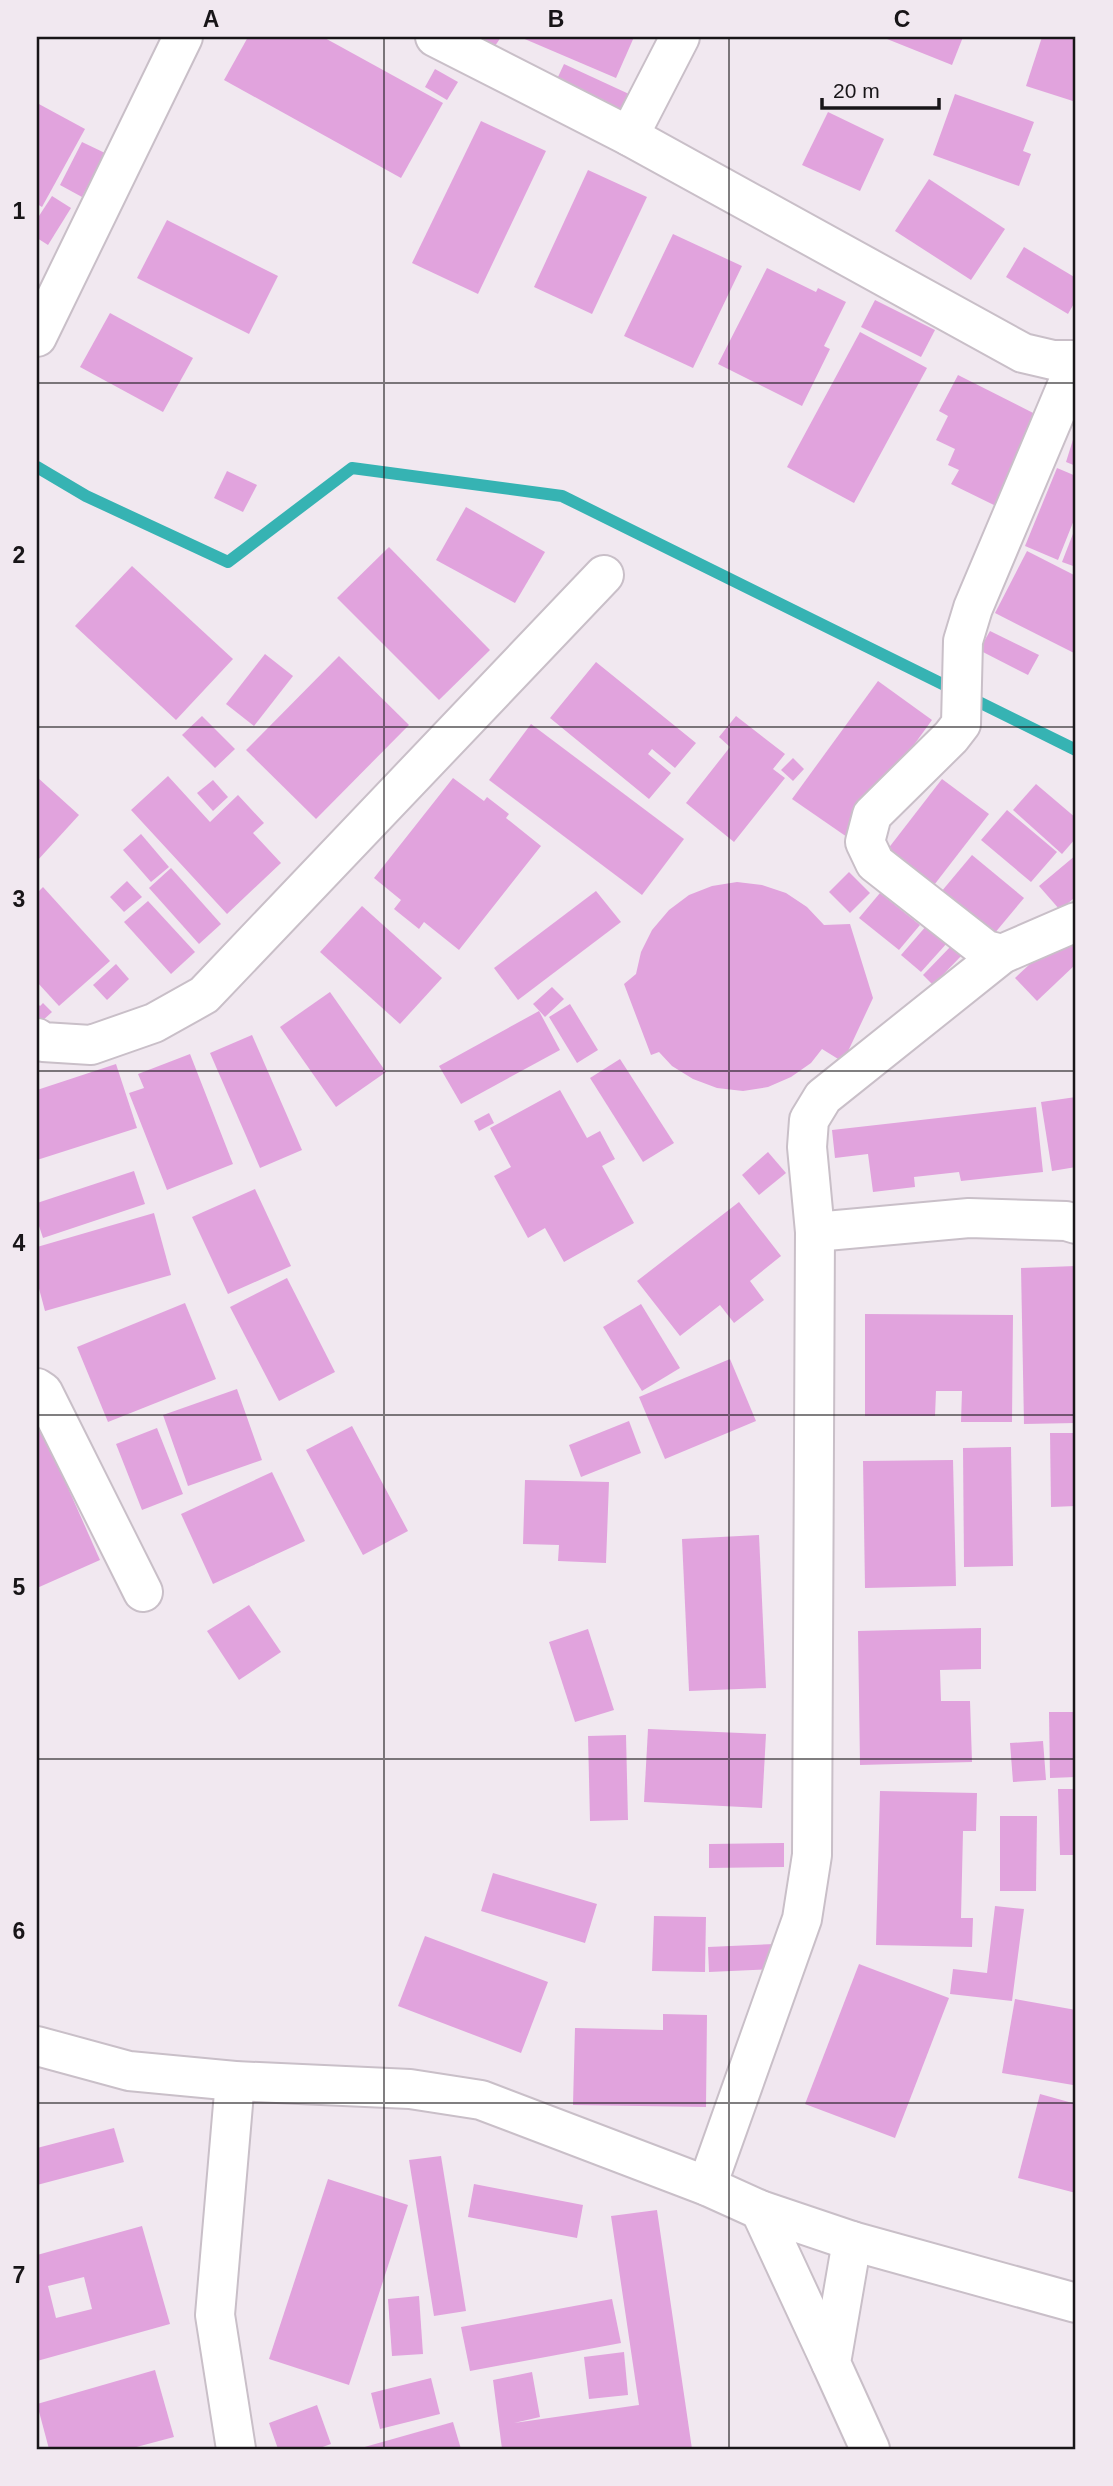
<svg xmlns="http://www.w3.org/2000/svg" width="1113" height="2486" viewBox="0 0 1113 2486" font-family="Arial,sans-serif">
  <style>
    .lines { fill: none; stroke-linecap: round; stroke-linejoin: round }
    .stream { stroke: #36b3b3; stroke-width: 12 }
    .building { fill: #e1a3dd; fill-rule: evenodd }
    .minor-casing { stroke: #c9bfc8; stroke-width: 42 }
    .minor { stroke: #fff; stroke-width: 38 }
    .grid { fill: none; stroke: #181518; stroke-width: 2; stroke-opacity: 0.55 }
    .neatline { fill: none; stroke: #181518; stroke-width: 2.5 }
    .grid-label { font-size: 23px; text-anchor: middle; font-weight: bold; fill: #181518 }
  </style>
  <rect width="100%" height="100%" fill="#f1e8f0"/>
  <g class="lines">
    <polyline class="stream" points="37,467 86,496 228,562 352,468 562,496 1076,750"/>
  </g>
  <g class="building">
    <polygon points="248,37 323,37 443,103 401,178 224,80"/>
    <polygon points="460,37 501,37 489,55"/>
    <polygon points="520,37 634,37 616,78"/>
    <polygon points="882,37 963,37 952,65"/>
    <polygon points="1042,37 1076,37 1076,102 1026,86"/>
    <polygon points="564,64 629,94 616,121 551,92"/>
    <polygon points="435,69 458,82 447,100 425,87"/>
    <polygon points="955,94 1034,122 1023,151 1031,154 1019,186 933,155"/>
    <polygon points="37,103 85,129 42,207 37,204"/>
    <polygon points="828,112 884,139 860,191 802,165"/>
    <polygon points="481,121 546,151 478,294 412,263"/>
    <polygon points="82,142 105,153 82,197 60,185"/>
    <polygon points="588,170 647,197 592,314 534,287"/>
    <polygon points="929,179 1005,229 971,280 895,231"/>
    <polygon points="52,196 71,208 48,245 37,238 37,219"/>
    <polygon points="167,220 278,276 249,334 137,278"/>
    <polygon points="673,234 742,266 693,368 624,336"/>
    <polygon points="1024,247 1076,278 1076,300 1068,314 1006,277"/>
    <polygon points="767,268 816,292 818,288 846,302 824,346 830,349 802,406 718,364"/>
    <polygon points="875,300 935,330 921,357 861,327"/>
    <polygon points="110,313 193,358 163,412 80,367"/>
    <polygon points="860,332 927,368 854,503 787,467"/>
    <polygon points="958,375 1043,418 998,507 951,484 959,470 948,465 955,449 936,440 948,416 939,411"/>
    <polygon points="1076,430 1076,466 1066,462"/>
    <polygon points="1057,468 1076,476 1076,515 1058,560 1025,546"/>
    <polygon points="227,471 257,485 243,512 214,498"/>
    <polygon points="466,507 545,552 515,603 436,560"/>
    <polygon points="1076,526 1076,567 1062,562"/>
    <polygon points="389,547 490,650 439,700 337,598"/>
    <polygon points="1027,551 1076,576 1076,654 995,613"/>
    <polygon points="132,566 233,659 176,720 75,626"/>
    <polygon points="990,631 1039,655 1028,675 979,650"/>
    <polygon points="265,654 293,676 254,726 226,704"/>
    <polygon points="339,656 409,725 316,819 246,750"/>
    <polygon points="596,662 696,743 675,768 652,749 648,754 671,773 649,799 550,718"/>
    <polygon points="878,681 932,720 847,837 792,799"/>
    <polygon points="202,716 235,749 215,768 182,735"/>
    <polygon points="736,716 785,754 773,769 785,778 734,842 686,803 730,747 719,737"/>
    <polygon points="531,724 684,839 642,895 489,780"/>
    <polygon points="793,758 804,769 793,781 781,770"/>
    <polygon points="168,776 210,822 238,795 264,823 253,833 281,863 227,914 131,810"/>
    <polygon points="37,777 79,815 37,861"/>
    <polygon points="453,778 484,801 487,797 509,814 506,818 541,846 459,950 424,922 419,929 394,909 401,900 374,878"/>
    <polygon points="942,779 989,814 931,889 884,854"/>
    <polygon points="213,780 228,797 213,811 197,793"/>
    <polygon points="1036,784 1076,818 1076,838 1062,854 1013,810"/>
    <polygon points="1007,810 1057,852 1031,882 981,840"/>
    <polygon points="141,834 169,867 151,882 123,850"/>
    <polygon points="972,855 1024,898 989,940 936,898"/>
    <polygon points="1076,855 1076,903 1073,899 1060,910 1039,886"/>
    <polygon points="171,868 221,924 199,944 149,888"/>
    <polygon points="849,872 870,893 850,913 829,892"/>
    <polygon points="127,881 142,897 124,912 110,897"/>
    <polygon points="737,882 762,885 786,893 807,907 824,925 850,924 873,998 843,1062 822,1049 811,1063 791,1077 768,1087 743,1091 717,1088 693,1079 672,1066 659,1052 651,1055 624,984 636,974 641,952 652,930 669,910 689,895 712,886"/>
    <polygon points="43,887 110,961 59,1006 37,982 37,893"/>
    <polygon points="596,891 621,922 518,1000 494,968"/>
    <polygon points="880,893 920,925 899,950 859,918"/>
    <polygon points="148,901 195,952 171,974 124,922"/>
    <polygon points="362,906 442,978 400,1024 320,952"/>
    <polygon points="927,925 947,943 921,972 901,955"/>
    <polygon points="1064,932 1076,945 1076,964 1037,1001 1015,978"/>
    <polygon points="953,944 964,953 933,985 923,975"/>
    <polygon points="116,964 129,979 107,1000 93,985"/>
    <polygon points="552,987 564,999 545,1017 533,1004"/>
    <polygon points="330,992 386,1072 336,1107 280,1027"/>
    <polygon points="37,1003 40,1006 43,1003 52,1012 41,1022 37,1018"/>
    <polygon points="570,1004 598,1050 577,1063 549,1017"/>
    <polygon points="539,1011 560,1050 461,1104 439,1066"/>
    <polygon points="252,1035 302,1150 260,1168 210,1053"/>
    <polygon points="190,1054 233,1164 167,1190 129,1093 144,1088 138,1074"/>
    <polygon points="620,1059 674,1143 643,1162 590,1078"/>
    <polygon points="116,1064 137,1128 37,1160 37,1090"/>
    <polygon points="560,1090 587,1138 600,1131 615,1159 602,1166 634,1223 564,1262 545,1228 528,1238 494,1176 511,1167 490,1128"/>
    <polygon points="1076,1097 1076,1167 1052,1171 1041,1102"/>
    <polygon points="1036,1107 1043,1172 961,1181 959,1172 914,1177 915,1187 873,1192 868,1154 835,1158 832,1130"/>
    <polygon points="489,1113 494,1123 479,1131 474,1121"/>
    <polygon points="768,1152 786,1173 759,1195 742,1175"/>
    <polygon points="134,1171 145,1204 43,1238 37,1220 37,1203"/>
    <polygon points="255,1189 291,1266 228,1294 192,1217"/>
    <polygon points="739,1202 781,1256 750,1281 764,1300 734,1323 720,1305 680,1336 637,1281"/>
    <polygon points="154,1213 171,1275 45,1311 37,1281 37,1247"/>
    <polygon points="1076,1266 1076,1423 1024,1424 1021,1268"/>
    <polygon points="287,1278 335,1372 279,1401 230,1307"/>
    <polygon points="185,1303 216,1379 108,1422 77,1347"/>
    <polygon points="641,1304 680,1368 642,1391 603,1327"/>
    <polygon points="865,1314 1013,1315 1012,1422 961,1422 962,1391 936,1391 935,1416 865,1416"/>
    <polygon points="730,1359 756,1421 665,1459 639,1397"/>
    <polygon points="237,1389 262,1460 188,1486 163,1415"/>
    <polygon points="37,1418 100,1560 37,1588"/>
    <polygon points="629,1421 641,1453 581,1477 569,1445"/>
    <polygon points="352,1426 408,1531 363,1555 306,1450"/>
    <polygon points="157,1428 183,1494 142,1510 116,1444"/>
    <polygon points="1050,1433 1076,1433 1076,1506 1051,1507"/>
    <polygon points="1011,1447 1013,1566 964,1567 963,1448"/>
    <polygon points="953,1460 956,1586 865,1588 863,1461"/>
    <polygon points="272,1472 305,1541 213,1584 181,1514"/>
    <polygon points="525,1480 609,1482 606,1563 558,1561 559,1545 523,1544"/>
    <polygon points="759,1535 766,1688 689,1691 682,1539"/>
    <polygon points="249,1605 281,1652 239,1680 207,1631"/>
    <polygon points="981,1628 981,1669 940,1670 941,1701 970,1701 972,1762 860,1765 858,1631"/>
    <polygon points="588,1629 614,1710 575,1722 549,1642"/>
    <polygon points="1049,1712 1076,1712 1076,1777 1050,1778"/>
    <polygon points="648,1729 766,1734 762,1808 644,1802"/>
    <polygon points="626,1735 628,1820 590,1821 588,1736"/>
    <polygon points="1043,1741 1046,1780 1013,1782 1010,1743"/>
    <polygon points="1058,1789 1076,1789 1076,1855 1060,1855"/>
    <polygon points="880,1791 977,1793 976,1831 963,1831 961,1918 973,1918 972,1947 876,1945"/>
    <polygon points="1000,1816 1037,1816 1036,1891 1000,1891"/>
    <polygon points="784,1843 784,1867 709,1868 709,1844"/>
    <polygon points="493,1873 597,1904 585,1943 481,1911"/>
    <polygon points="995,1906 1024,1909 1012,2001 950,1994 953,1969 987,1973"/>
    <polygon points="654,1916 706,1917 705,1972 652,1971"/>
    <polygon points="425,1936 548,1982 521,2053 398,2006"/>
    <polygon points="775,1944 777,1969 709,1972 708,1947"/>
    <polygon points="859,1964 949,1998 895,2138 805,2104"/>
    <polygon points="1015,1999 1076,2010 1076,2078 1073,2085 1002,2073"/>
    <polygon points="663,2014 707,2015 706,2107 573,2105 575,2028 663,2030"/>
    <polygon points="1040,2094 1076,2104 1076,2193 1018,2178"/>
    <polygon points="114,2128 124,2162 37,2185 37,2148"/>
    <polygon points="441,2156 466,2311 434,2316 409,2160"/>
    <polygon points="328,2179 408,2205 349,2385 269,2359"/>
    <polygon points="474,2184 583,2205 577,2238 468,2217"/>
    <polygon points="657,2210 692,2449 502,2449 493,2380 532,2372 540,2417 514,2423 639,2405 611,2216"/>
    <path d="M142,2226l28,98 -133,37v-106zM84,2277l8,32 -36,9 -8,-32z"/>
    <polygon points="419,2296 423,2354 392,2356 388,2299"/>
    <polygon points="612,2299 621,2343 470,2371 461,2327"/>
    <polygon points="624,2352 628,2395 589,2399 584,2357"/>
    <polygon points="155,2370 174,2437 129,2449 49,2449 37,2404"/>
    <polygon points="431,2378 440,2414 380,2429 371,2393"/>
    <polygon points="317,2405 331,2444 317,2449 278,2449 269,2423"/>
    <polygon points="453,2422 461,2449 361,2449 361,2448"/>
  </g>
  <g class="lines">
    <g class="minor-casing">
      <g id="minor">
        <polyline points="435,37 629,136 1023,353 1053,360 1076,360"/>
        <polyline points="629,136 680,37"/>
        <polyline points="37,337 183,37"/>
        <polyline points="1002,954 986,950 875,863 865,842 872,815 951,737 961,724 963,641 973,608 1076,364"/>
        <polyline points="37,1038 43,1042 91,1045 154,1023 204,995 604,575"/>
        <polyline points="815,1232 969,1218 1066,1221 1076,1224"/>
        <polyline points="37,1388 43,1392 143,1592"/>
        <polyline points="37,2046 129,2071 235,2081 410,2089 481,2100 707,2186 760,2210 852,2241 1076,2303"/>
        <polyline points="235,2081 215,2315 236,2449"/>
        <polyline points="707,2186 802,1919 812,1855 815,1232 807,1147 809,1120 823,1097 1002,954 1076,922"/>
        <polyline points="760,2210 831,2363"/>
        <polyline points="852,2241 831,2363 870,2449"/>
      </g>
    </g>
    <use href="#minor" class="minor"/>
  </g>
  <path class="grid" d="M384,37v2412M729,37v2412M37,383h1039M37,727h1039M37,1071h1039M37,1415h1039M37,1759h1039M37,2103h1039"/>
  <rect width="1113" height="2486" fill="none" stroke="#f1e8f0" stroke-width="77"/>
  <path d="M822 98v10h117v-10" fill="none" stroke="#181518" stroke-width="3.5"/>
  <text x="833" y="98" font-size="21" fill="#181518" stroke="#f1e8f0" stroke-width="5" paint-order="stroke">20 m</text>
  <rect x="38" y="38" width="1036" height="2410" class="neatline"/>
  <g class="grid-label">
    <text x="211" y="27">A</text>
    <text x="556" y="27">B</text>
    <text x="902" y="27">C</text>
    <text x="19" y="219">1</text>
    <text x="19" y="563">2</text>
    <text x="19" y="907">3</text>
    <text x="19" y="1251">4</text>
    <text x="19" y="1595">5</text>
    <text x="19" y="1939">6</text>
    <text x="19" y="2283">7</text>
  </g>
</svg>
